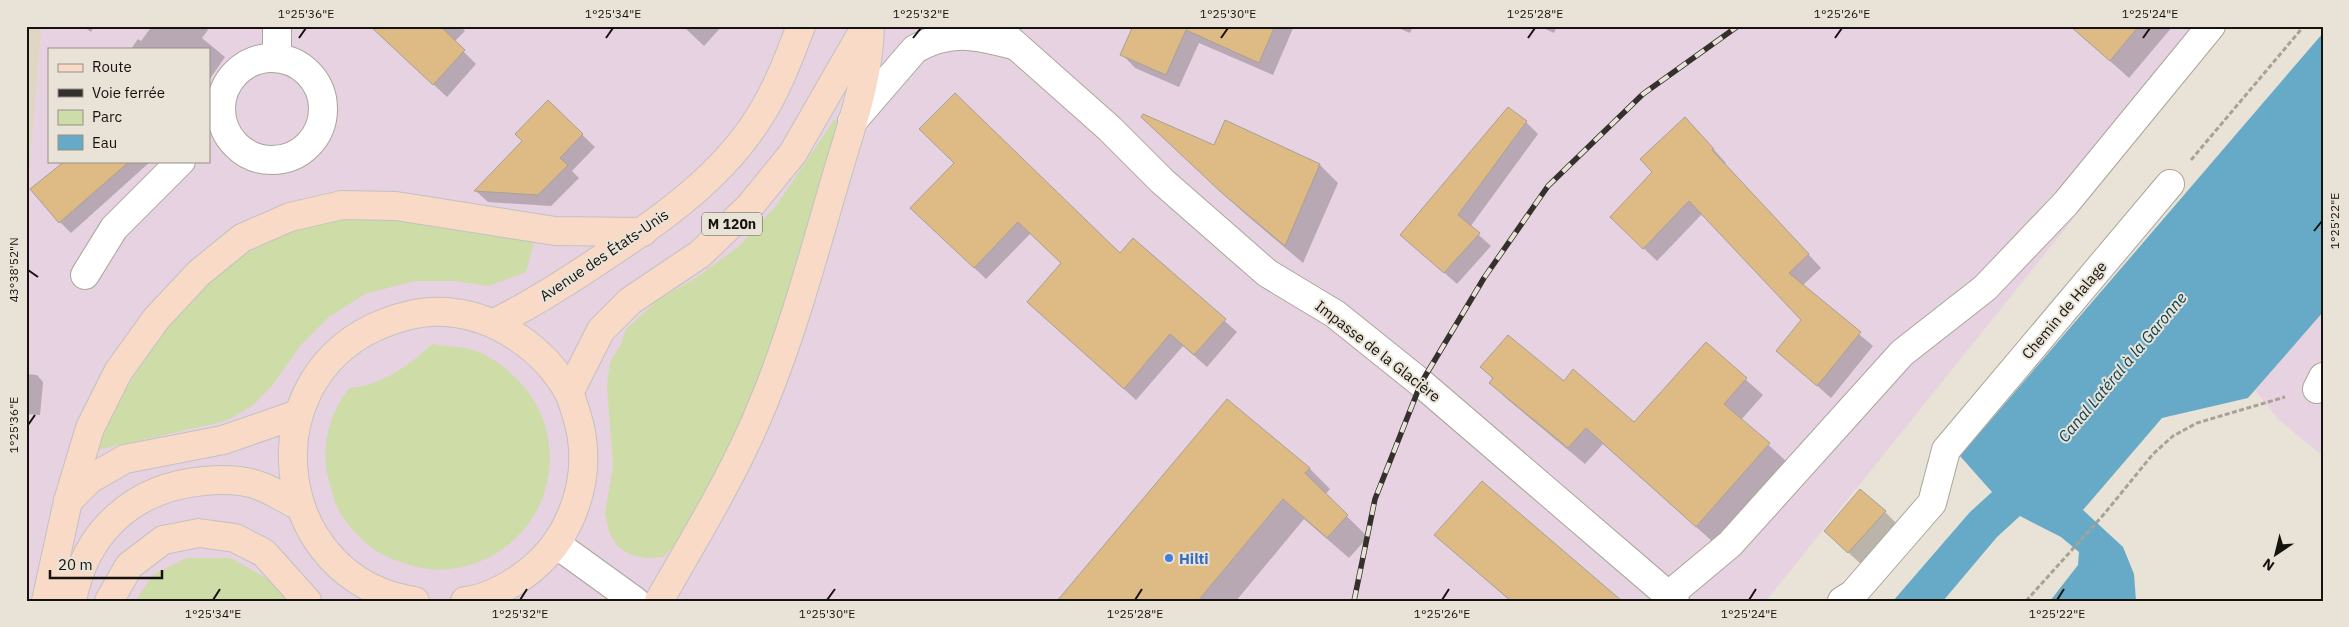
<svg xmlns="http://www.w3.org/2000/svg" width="2349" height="627" viewBox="0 0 2349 627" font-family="'IBM Plex Sans',sans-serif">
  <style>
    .built { fill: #e1d6c3 }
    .industrial { fill: #e6d2e1; fill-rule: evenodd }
    .green { fill: #cedca7 }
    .water { fill: #67aac7 }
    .shadow { fill: #0003 }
    .building { fill: #deba85; stroke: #a8a096 }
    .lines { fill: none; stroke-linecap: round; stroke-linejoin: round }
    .minor-casing { stroke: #aca59a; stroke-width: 30 }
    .major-casing { stroke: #c2c2c1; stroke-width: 30 }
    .path { stroke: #a7a198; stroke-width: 3; stroke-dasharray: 5 2.5; stroke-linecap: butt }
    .minor { stroke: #fff; stroke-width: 28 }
    .major { stroke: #f8dac7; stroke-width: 28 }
    .rail-casing { stroke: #34302b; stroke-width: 5.5 }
    .rail { stroke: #e9e2d6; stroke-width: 4; stroke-dasharray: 11; stroke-linecap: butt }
    .ticks { fill: none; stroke: #16130f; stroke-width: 2 }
    .shop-dot { fill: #3f7fe0; stroke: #e9e2d6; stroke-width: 2 }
    .labels { text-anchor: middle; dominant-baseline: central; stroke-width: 4; stroke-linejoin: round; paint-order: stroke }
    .shield { fill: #e9e2d6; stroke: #55514b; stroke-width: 1 }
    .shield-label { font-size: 14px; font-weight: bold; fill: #16130f }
    .street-label { font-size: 15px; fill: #16130f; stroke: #e9e2d6 }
    .shop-label { font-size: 15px; font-weight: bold; fill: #366cbe; stroke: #e9e2d6; text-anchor: start }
    .water-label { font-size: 16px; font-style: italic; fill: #064257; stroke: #e9e2d6 }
    .neatline { fill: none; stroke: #16130f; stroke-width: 2 }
    .ticks-label { font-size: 12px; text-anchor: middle; fill: #16130f }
  </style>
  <rect width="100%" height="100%" fill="#e9e2d6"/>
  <polygon class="built" points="26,26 42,26 26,209"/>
  <g class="industrial">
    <path d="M42,26h2186l-462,575h-1740v-392zM49,49h160v112h-160z"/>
    <polygon points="2323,312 2323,456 2279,420 2255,390"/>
  </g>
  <g class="green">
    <polygon points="834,120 839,121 840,125 764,374 720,469 678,542 663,557 645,558 629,554 617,546 609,532 605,513 613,466 607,386 610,362 621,344 626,329 658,300 697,277 738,247 776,206"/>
    <polygon points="347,219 390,219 535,239 526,272 488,286 455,281 414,281 365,294 329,317 300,346 272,386 252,406 226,421 97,450 109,416 143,362 184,306 234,261 269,241 305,227"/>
    <path d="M432,344c12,2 25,2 37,5 18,4 35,17 48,30 66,68 27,179 -68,190 -21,3 -41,-4 -59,-11 -23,-9 -52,-39 -57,-63 -3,-10 -6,-20 -7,-29 -3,-26 6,-59 24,-78 32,-3 59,-22 82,-44z"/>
    <polygon points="187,558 231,558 275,583 288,601 135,601 153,575"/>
  </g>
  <polygon class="water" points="2323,33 2323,312 2248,398 2162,418 2083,510 2123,547 2134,574 2136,601 2050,601 2078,565 2079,552 2061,537 2020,516 1997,537 1943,601 1893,601 1970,512 1992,492 1960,456"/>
  <g class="shadow">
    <polygon points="83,26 94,26 91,32"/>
    <polygon points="152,26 205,26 208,30 202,38 225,57 209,80 209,49 131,49 138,39 141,41"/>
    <polygon points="371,26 460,26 465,31 454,42 476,64 447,97"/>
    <polygon points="683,26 722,26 704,46"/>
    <polygon points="1134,26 1294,26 1273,75 1199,43 1179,87 1135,68 1122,54"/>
    <polygon points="1394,26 1413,26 1410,33"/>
    <polygon points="1539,26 1557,26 1554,33"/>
    <polygon points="2071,26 2173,26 2129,78"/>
    <polygon points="548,102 595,147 572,171 579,178 551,206 488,202 476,191 524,141"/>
    <polygon points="1142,117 1215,146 1226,122 1320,165 1338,183 1303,263 1243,212"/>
    <polygon points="1526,122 1538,134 1470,227 1491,246 1457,284 1402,235"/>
    <polygon points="1698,132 1726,163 1725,164 1821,268 1802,286 1873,346 1831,398 1778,351 1803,320 1703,213 1657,261 1611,217"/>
    <polygon points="65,161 151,161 71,233 60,222"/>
    <polygon points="955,163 1120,255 1133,240 1237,332 1207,367 1183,346 1136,400 1041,314 1062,263 1031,233 986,279 924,220"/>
    <polygon points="1706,344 1763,395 1741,420 1786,461 1713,542 1603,444 1585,464 1507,399 1491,383 1493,379 1482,367 1634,423"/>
    <polygon points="26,374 37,375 43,382 40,415 26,414"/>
    <polygon points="1309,468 1330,489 1325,495 1368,537 1349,558 1304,519 1236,601 1059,601"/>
    <polygon points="1885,512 1898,525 1862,565 1839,544"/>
    <polygon points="1436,535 1620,601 1510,601"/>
  </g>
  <g class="building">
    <polygon points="370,26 440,26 465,50 433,85"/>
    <polygon points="1133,26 1275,26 1259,63 1186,30 1166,75 1120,55"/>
    <polygon points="2070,26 2139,26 2110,61"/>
    <polygon points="955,93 1120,253 1133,238 1226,319 1194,355 1170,334 1124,389 1027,302 1061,263 1018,222 974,268 910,208 954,163 919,129"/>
    <polygon points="548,100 583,134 560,158 568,165 538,195 474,191 522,141 515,134"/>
    <polygon points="1508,107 1527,121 1458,215 1480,233 1444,273 1400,235"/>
    <polygon points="1143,114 1214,145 1225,120 1320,164 1285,246 1223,194 1141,117"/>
    <polygon points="1685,117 1714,149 1712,150 1809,254 1789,273 1861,332 1817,386 1776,351 1801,320 1689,201 1643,249 1610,217 1652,172 1640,159"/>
    <polygon points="65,161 130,161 59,223 30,189"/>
    <polygon points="1508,335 1564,381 1573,369 1634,422 1706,342 1747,378 1724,404 1770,443 1696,527 1586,428 1568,448 1489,383 1493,378 1480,367"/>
    <polygon points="1227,399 1310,468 1305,473 1348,515 1327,538 1283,499 1198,601 1057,601"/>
    <polygon points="1482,481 1622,601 1511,601 1434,535"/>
    <polygon points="1860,489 1886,511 1848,553 1824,531"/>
  </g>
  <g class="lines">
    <g class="minor-casing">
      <g id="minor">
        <polyline points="994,26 1109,128 1162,181 1267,273 1335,314 1421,383 1675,601"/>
        <circle cx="272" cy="109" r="51"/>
        <polyline points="277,58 277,26"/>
        <path d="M852,122l63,-73c36,-20 60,-14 98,-4"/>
        <polyline points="85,275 114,228 181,161"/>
        <polyline points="2317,389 2323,377"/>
        <polyline points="556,544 635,601"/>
        <polyline points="1669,595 1730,544 1902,353 1985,288 2066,203 2211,26"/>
        <polyline points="1842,601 1853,594 1932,503 1946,450 2170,184"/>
      </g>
    </g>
    <g class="major-casing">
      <g id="major">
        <path d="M494,323c35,-17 68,-38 101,-60 57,-37 120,-80 159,-138 21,-30 34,-65 47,-99"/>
        <polyline points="569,393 601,330 630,301 700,254 750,206 793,153 866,26"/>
        <polyline points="68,501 90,479 125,459 223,440 298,414"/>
        <polyline points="46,601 68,501 90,428 118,372 156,319 199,273 242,238 290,217 342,205 396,206 555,231 643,232"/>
        <path d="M72,601c13,-70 62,-114 132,-120 19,-2 38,-2 56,5 14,5 28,15 41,21"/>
        <polyline points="109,601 129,566 163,540 199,533 235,538 264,553 307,601"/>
        <path d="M415,601c-140,-20 -168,-214 -40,-274 22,-10 48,-17 72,-15 50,4 98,37 122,81 3,6 5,14 7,20 20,61 -3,129 -56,165 -16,11 -35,21 -55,23"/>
        <path d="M659,601c37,-65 76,-128 104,-197 29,-70 49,-144 70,-216 15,-53 36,-107 37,-162"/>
      </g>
    </g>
    <g class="path">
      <polyline points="2191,160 2304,26"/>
      <polyline points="2026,601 2105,513 2153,454 2173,436 2197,423 2285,397"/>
    </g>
    <use href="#minor" class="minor"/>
    <use href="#major" class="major"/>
    <g class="rail-casing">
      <polyline id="rail" points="1354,601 1375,499 1421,383 1484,278 1548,186 1643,94 1738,26"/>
    </g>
    <use href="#rail" class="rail"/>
  </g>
  <path class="ticks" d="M299,38l7,-10M606,38l7,-10M913,38l8,-10M1221,38l7,-10M1528,38l7,-10M1835,38l7,-10M2143,38l7,-10M2314,231l8,-10M28,270l10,7M28,425l7,-10M213,600l7,-11M520,600l7,-11M827,600l8,-11M1135,600l7,-11M1442,600l7,-11M1749,600l7,-11M2057,600l7,-11"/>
  <circle class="shop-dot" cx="1169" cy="558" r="5"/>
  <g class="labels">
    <rect class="shield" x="702" y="212.5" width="60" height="23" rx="4"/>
    <g class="shield-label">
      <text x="732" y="224">M 120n</text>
    </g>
    <g class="street-label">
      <text transform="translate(604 255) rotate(-34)">Avenue des États-Unis</text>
      <text transform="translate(2064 310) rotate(-50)">Chemin de Halage</text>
      <text transform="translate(1378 351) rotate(38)">Impasse de la Glacière</text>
    </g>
    <g class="shop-label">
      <text x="1179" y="558">Hilti</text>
    </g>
    <g class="water-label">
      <text transform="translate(2122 367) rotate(-50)">Canal Latéral à la Garonne</text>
    </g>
  </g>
  <rect width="2349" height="627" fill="none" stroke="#e9e2d6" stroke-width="55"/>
  <rect x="48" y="48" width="162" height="115" fill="#e9e2d6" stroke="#958f86"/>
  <rect x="58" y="64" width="25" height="8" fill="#f8dac7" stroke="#958f86"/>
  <text x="92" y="72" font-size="15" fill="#16130f">Route</text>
  <rect x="58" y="89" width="25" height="8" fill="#34302b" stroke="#958f86"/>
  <text x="92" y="98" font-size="15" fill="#16130f">Voie ferrée</text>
  <rect x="58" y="110" width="25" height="15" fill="#cedca7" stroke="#958f86"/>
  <text x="92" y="122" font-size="15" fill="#16130f">Parc</text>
  <rect x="58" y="135" width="25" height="15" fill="#67aac7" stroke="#958f86"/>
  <text x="92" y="148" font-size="15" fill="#16130f">Eau</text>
  <g transform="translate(2276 554) rotate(215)" stroke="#e9e2d6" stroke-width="4" paint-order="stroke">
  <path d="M0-4L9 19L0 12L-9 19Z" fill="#16130f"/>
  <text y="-8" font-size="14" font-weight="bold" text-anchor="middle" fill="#16130f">N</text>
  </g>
  <path d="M50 570v8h112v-8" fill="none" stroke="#16130f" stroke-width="2.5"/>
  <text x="58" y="570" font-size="15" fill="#16130f" stroke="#e9e2d6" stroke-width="4" paint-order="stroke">20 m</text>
  <rect x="28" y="28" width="2294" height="572" class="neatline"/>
  <g class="ticks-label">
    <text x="306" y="18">1°25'36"E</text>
    <text x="613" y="18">1°25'34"E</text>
    <text x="921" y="18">1°25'32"E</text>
    <text x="1228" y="18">1°25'30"E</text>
    <text x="1535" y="18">1°25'28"E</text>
    <text x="1842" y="18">1°25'26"E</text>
    <text x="2150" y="18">1°25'24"E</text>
    <text transform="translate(2335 221) rotate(-90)" y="4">1°25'22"E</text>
    <text transform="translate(14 270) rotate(-90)" y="4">43°38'52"N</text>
    <text transform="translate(14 425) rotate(-90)" y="4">1°25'36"E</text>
    <text x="213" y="618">1°25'34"E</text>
    <text x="520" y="618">1°25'32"E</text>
    <text x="827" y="618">1°25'30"E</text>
    <text x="1135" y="618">1°25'28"E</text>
    <text x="1442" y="618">1°25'26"E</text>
    <text x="1749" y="618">1°25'24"E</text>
    <text x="2057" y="618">1°25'22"E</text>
  </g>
</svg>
